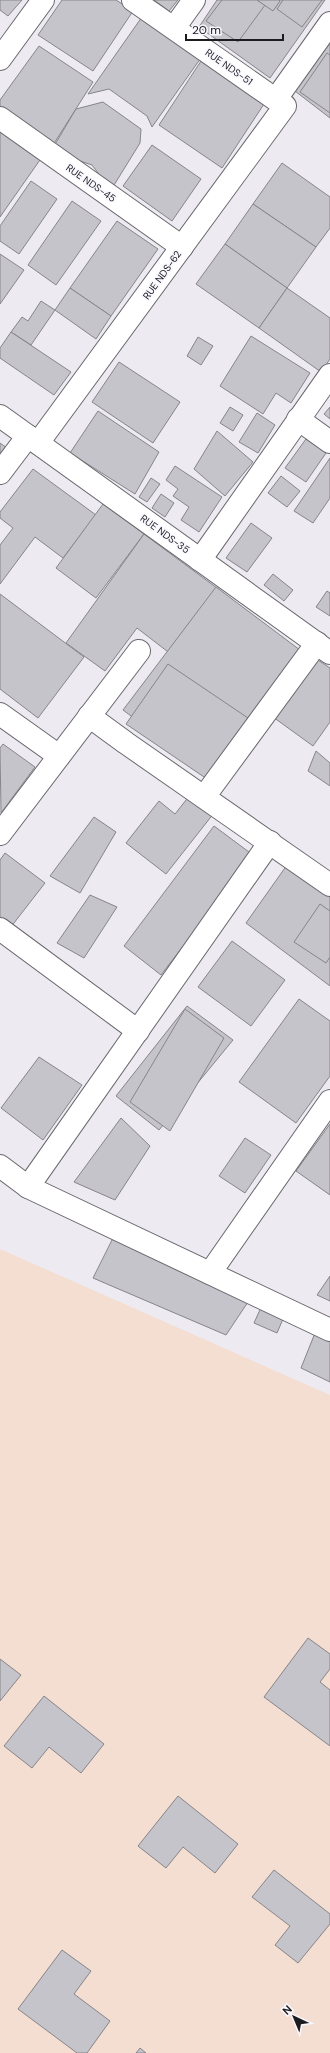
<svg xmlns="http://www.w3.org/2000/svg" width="330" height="2053" viewBox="0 0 330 2053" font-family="'DM Sans',sans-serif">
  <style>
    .education { fill: #f4ddd1 }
    .building { fill: #c5c4ca; stroke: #86858a }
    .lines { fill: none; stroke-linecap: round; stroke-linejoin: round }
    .street-casing { stroke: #6a686e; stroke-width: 24 }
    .street { stroke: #fff; stroke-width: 22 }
    .labels { text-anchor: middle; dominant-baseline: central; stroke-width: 3.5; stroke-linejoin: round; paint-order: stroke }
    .street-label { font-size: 10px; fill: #1c1b1d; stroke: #faf8ff }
  </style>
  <rect width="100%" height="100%" fill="#edebf1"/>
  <polygon class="education" points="0,1249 330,1395 330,2053 0,2053"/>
  <g class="building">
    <polygon points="0,0 22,0 8,16 0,10"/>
    <polygon points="62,0 116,0 133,11 93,71 38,35"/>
    <polygon points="154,0 178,0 169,11"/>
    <polygon points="217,0 325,0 270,78 199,27"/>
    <polygon points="222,0 257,0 265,5 238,42 206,21"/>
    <polygon points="257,0 279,0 280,1 273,11"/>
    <polygon points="283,0 322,0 302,27 277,9"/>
    <polygon points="144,14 203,55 152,127 147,116 109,89 88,94"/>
    <polygon points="330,43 330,118 295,91"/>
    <polygon points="39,46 93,82 53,145 0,107 0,100"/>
    <polygon points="327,53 330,55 330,113 300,92"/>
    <polygon points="201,61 264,104 222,168 159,125"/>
    <polygon points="103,102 141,129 140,143 111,190 92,165 51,151 76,109"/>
    <polygon points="2,129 42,157 0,217 0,133"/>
    <polygon points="152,145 201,179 172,221 123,186"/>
    <polygon points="282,163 330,197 330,228 316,247 253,204"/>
    <polygon points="31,181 57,199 19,254 0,241 0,226"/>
    <polygon points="72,201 101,221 56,285 28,265"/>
    <polygon points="253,204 316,247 287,288 225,244"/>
    <polygon points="117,221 158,249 111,316 70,288"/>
    <polygon points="225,244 287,288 259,328 196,284"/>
    <polygon points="0,254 24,270 0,304"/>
    <polygon points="70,288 111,316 96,339 55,310"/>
    <polygon points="287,288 330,318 330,359 321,372 259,328"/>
    <polygon points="41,301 55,310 31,345 11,332 22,317 28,321"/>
    <polygon points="11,332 71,372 54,395 0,358 0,348"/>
    <polygon points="251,336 310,373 291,403 276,393 263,414 220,386"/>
    <polygon points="198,337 213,346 201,365 187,356"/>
    <polygon points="119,362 180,402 153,443 92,402"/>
    <polygon points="230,407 243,415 233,431 220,423"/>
    <polygon points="330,407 330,419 324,414"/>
    <polygon points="98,411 159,452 135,494 70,453"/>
    <polygon points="257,413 275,425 258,453 239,442"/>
    <polygon points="217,431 253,462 225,496 194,469"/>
    <polygon points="306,439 326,453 306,482 285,468"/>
    <polygon points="0,443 14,453 0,471"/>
    <polygon points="330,458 330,498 313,523 294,511"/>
    <polygon points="175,466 222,497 199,532 181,520 189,507 173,496 178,489 166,480"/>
    <polygon points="33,469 96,515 63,558 35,537 0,584 0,545 13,528 0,518 0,512"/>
    <polygon points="281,476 300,491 287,507 268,493"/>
    <polygon points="151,478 160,484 147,502 139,497"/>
    <polygon points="161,494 174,503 165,517 152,508"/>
    <polygon points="103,504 144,534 96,598 56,568"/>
    <polygon points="251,523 272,538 247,572 226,558"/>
    <polygon points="144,534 221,591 172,655 137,628 105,671 66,643"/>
    <polygon points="273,574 293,590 284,601 264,585"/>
    <polygon points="216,587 304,653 212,776 123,710"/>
    <polygon points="327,591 330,593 330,616 316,607"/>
    <polygon points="0,594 84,657 38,718 0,689"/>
    <polygon points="315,658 330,668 330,722 313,746 273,717"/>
    <polygon points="168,664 248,718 207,779 126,724"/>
    <polygon points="3,744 35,767 1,813 0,748"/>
    <polygon points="316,751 330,763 330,786 308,771"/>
    <polygon points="190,795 214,813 166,874 126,843 159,801 175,814"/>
    <polygon points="94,817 116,832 80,893 50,876"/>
    <polygon points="214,826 253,855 161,975 124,946"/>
    <polygon points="5,853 45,883 7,932 0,927 0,860"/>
    <polygon points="287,865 330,896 330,986 246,923"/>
    <polygon points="90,895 117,907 84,958 57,943"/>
    <polygon points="320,904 330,911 330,957 326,963 294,942"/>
    <polygon points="232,941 285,980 251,1026 198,987"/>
    <polygon points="299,999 330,1021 330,1076 296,1123 239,1082"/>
    <polygon points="187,1006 233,1040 159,1130 116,1096"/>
    <polygon points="185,1009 224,1038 170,1131 130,1102"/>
    <polygon points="39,1057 82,1085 43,1140 1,1108"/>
    <polygon points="121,1118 150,1146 115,1200 74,1182"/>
    <polygon points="330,1124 330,1195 296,1171"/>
    <polygon points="245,1138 271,1155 245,1193 219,1176"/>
    <polygon points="114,1236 248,1302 226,1335 93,1278"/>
    <polygon points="330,1276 330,1301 317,1295"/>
    <polygon points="263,1303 286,1312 277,1333 254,1323"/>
    <polygon points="315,1333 330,1340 330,1382 301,1368"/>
    <polygon points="308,1638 330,1654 330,1669 320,1682 330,1690 330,1746 264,1697"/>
    <polygon points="0,1659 21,1675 0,1701"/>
    <polygon points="44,1696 104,1744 81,1773 49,1747 32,1768 4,1746"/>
    <polygon points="178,1796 238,1844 215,1873 183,1847 166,1868 138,1846"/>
    <polygon points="274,1870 330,1914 330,1924 298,1963 275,1945 290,1926 252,1897"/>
    <polygon points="62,1950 91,1971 74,1994 110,2021 87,2053 77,2053 18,2009"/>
    <polygon points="140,2048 146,2053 136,2053"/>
  </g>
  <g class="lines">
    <g class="street-casing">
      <g id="street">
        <polyline points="174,28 194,0"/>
        <polyline points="0,59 43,0"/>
        <polyline points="276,99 330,23"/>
        <polyline points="0,118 182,247"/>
        <polyline points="0,416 330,653"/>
        <polyline points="298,419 330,442"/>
        <polyline points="38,443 285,106 133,0"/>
        <polyline points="0,473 28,436"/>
        <polyline points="200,560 330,375"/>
        <polyline points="0,714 59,756"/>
        <polyline points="89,716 126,743 330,885"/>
        <polyline points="204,797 317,643"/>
        <polyline points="0,834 139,651"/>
        <polyline points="0,929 138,1031"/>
        <polyline points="0,1166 28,1187 330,1330"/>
        <polyline points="28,1187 270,842"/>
        <polyline points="210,1273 330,1101"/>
      </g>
    </g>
    <use href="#street" class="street"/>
  </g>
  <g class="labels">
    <g class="street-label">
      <text transform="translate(229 67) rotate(35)">RUE NDS-51</text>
      <text transform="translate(91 183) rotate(35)">RUE NDS-45</text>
      <text transform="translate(162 275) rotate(-54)">RUE NDS-62</text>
      <text transform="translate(165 534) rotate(36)">RUE NDS-35</text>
    </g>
  </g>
  <g transform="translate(294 2017) rotate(316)" stroke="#faf8ff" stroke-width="3" paint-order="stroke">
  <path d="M0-3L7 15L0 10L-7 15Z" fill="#1c1b1d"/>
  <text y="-6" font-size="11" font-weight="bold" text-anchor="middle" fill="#1c1b1d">N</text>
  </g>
  <path d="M186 34v6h97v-6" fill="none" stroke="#1c1b1d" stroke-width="2"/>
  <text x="192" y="34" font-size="12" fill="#1c1b1d" stroke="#faf8ff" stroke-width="3" paint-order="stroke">20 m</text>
</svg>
